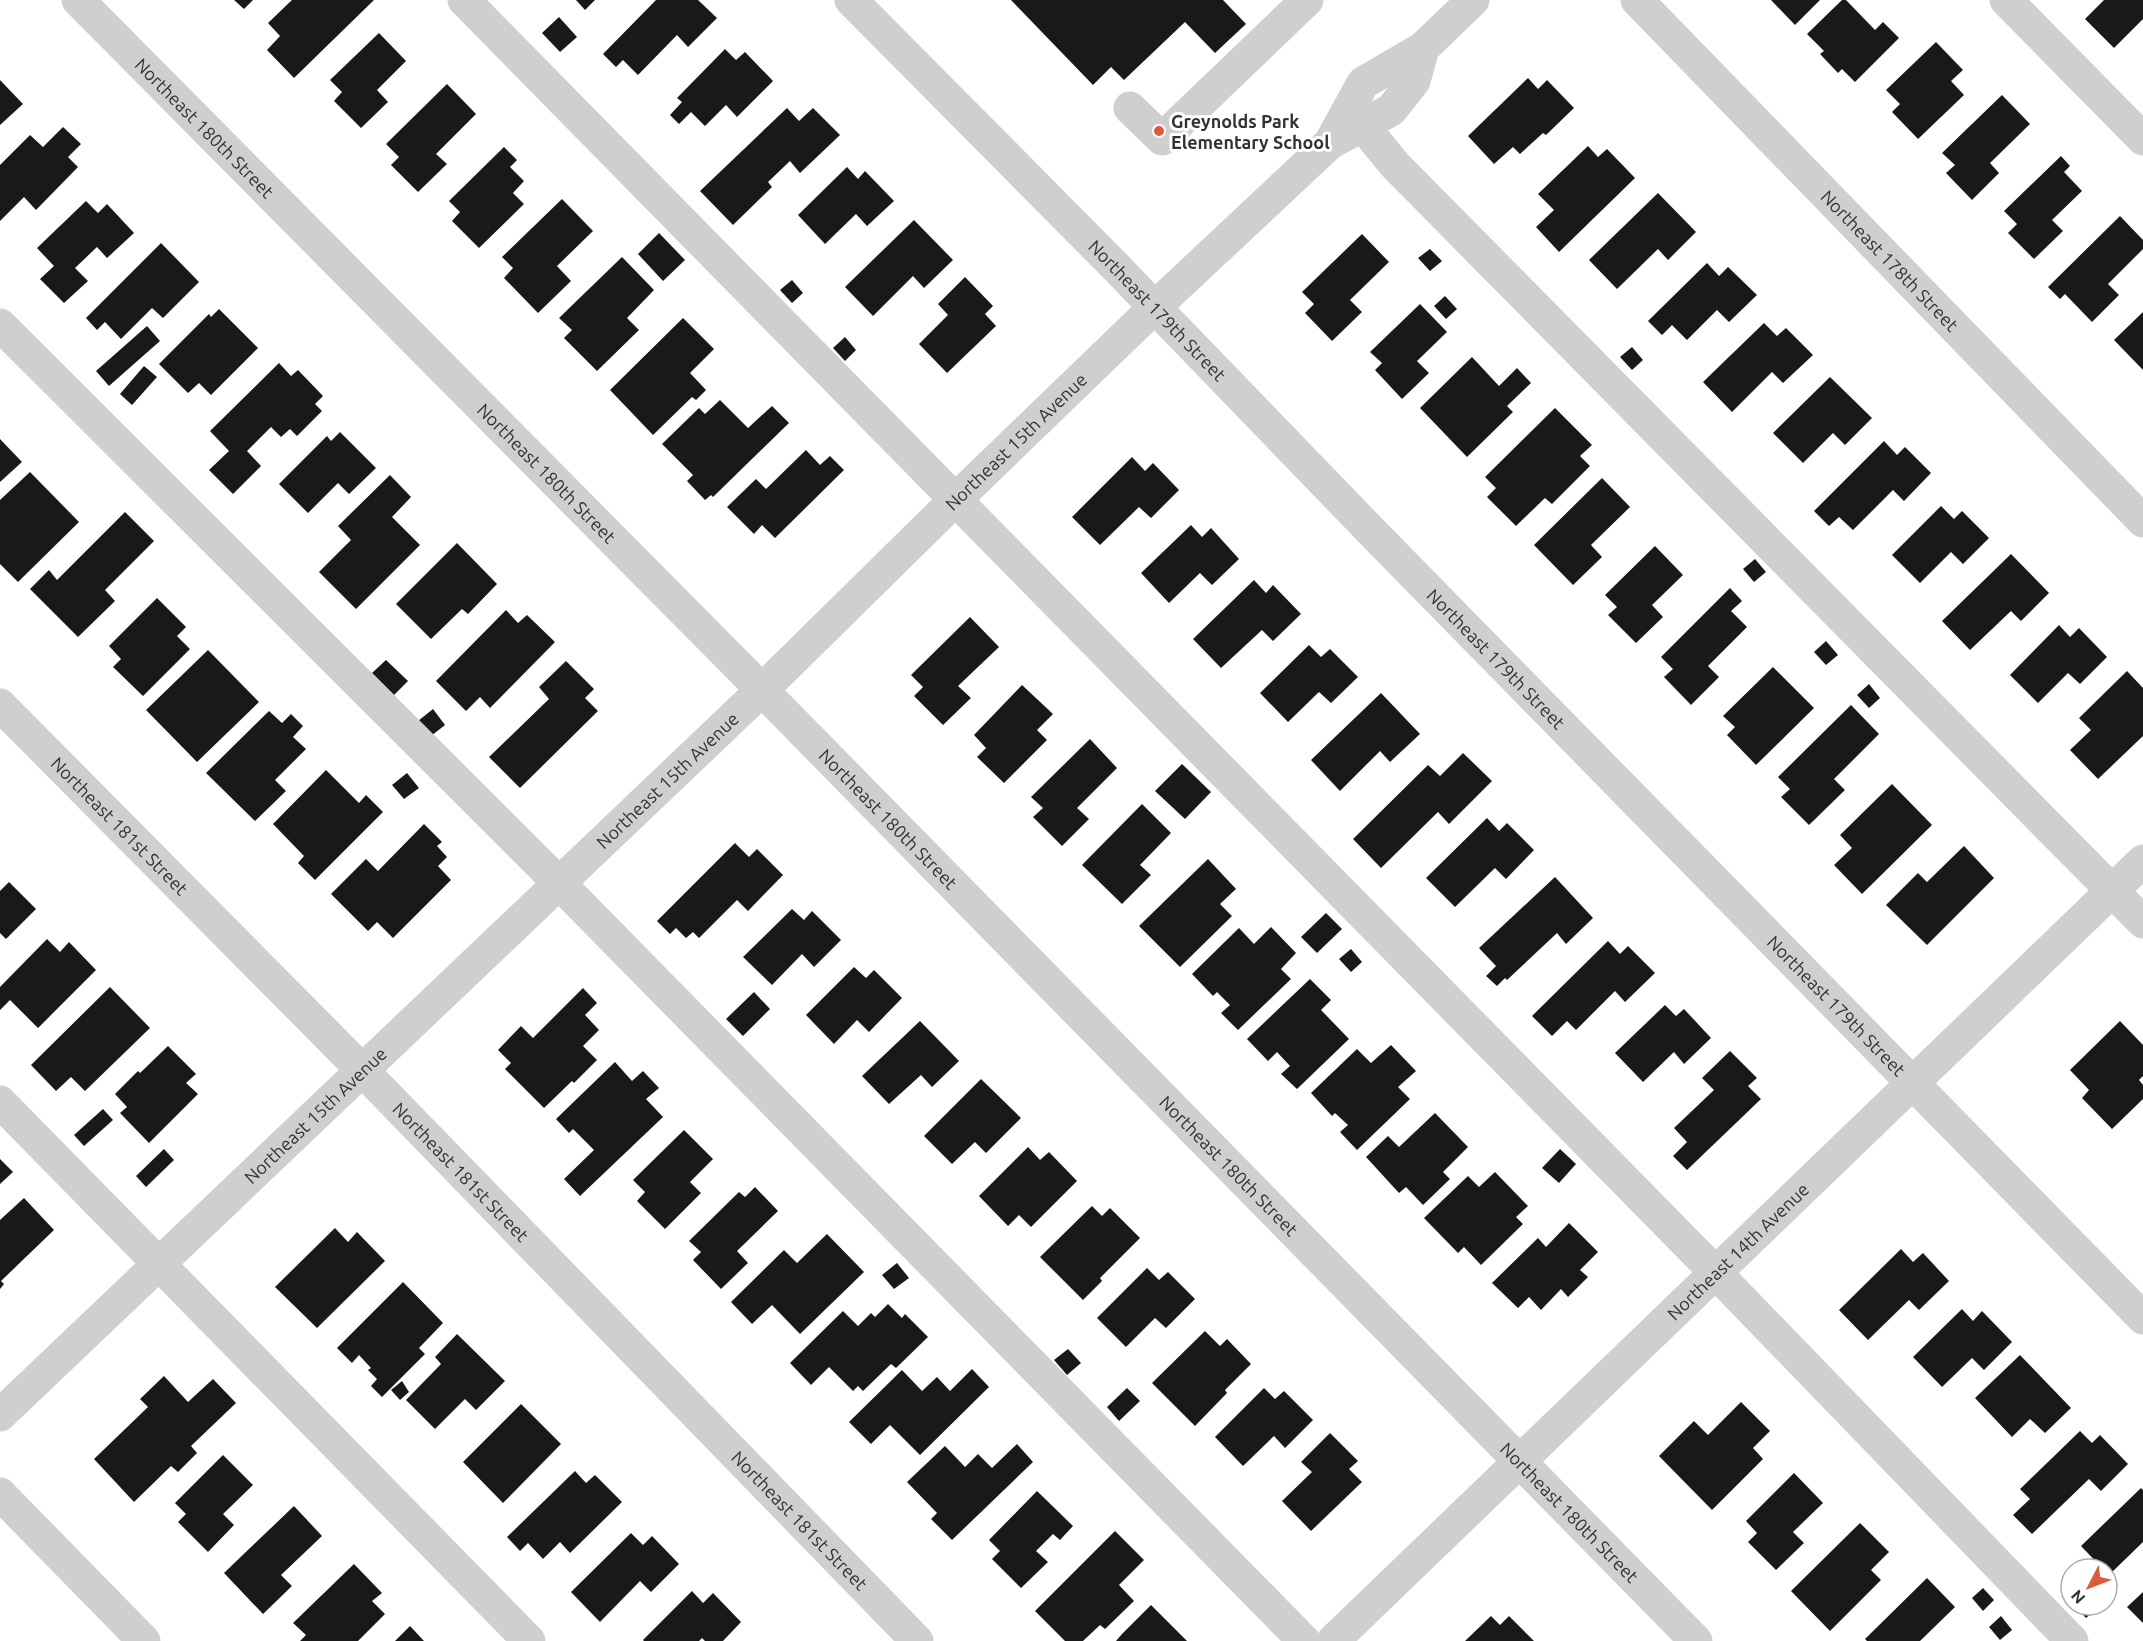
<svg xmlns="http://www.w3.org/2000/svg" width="2143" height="1641" viewBox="0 0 2143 1641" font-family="Ubuntu,sans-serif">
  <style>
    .building { fill: #191919 }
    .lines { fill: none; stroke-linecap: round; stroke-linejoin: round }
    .minor { stroke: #cfcfcf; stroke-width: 33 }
    .poi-dot { fill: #de5a3e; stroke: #fff; stroke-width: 2 }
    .labels { text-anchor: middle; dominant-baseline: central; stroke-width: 6; stroke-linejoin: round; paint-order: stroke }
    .poi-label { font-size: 18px; font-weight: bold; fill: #323232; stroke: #fff; text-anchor: start }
    .street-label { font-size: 18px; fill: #323232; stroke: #fff }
  </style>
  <rect width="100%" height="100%" fill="#fff"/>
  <g class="building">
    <polygon points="234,0 253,0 244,9"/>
    <polygon points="292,0 374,0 294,78 267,50 280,36 268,23"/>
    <polygon points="576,0 595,0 585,10"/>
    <polygon points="656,0 698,0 717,18 688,47 677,35 638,75 623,60 616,67 603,54"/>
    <polygon points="1011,0 1223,0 1246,24 1215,53 1185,22 1124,80 1111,67 1093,85"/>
    <polygon points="1771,0 1820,0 1795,25"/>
    <polygon points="1842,0 1846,0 1875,30 1883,22 1899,38 1855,82 1842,69 1838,73 1820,54 1824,51 1807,34"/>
    <polygon points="2104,0 2143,0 2143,19 2114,48 2085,19"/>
    <polygon points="559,17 577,37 560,52 542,33"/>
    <polygon points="379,33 406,61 377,90 388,102 361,128 334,101 342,92 330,80"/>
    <polygon points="1936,42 1963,70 1951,81 1964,95 1918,139 1892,112 1900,104 1886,90"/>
    <polygon points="725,49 736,60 745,52 773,81 737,117 726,105 705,126 691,112 679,124 670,115 682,102 677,98"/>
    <polygon points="1528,78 1538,89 1547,80 1574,108 1546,135 1543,133 1520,154 1513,147 1494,164 1468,136"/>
    <polygon points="0,80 23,104 0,125"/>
    <polygon points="447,84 476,114 436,154 447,164 418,192 391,165 399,157 386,144"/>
    <polygon points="2002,95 2030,124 1990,163 1999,173 1972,200 1946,173 1955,165 1942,153"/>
    <polygon points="787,108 799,121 813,108 840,135 800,173 790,161 768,182 772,187 733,225 700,191"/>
    <polygon points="63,127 81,144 68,157 78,167 36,210 24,197 0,221 0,165 30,135 43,147"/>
    <polygon points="1588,146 1598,157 1607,149 1635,178 1559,252 1536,227 1554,210 1538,194"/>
    <polygon points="504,147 517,160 510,167 524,181 513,193 524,204 479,248 452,221 460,212 449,201"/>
    <polygon points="2061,156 2070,166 2064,172 2082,191 2052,220 2063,231 2034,259 2008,233 2017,224 2004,211"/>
    <polygon points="847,167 858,179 865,171 894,201 867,226 856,214 825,244 798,215"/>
    <polygon points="1658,193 1696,232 1668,260 1658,249 1617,289 1589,260"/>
    <polygon points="562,199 593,231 557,266 571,281 538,313 504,278 513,268 502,257"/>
    <polygon points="86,201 98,213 107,204 134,233 107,258 97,247 75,268 88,281 64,303 40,279 54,266 37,248"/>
    <polygon points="2120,216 2143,240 2143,249 2108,284 2119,295 2092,322 2065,294 2060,299 2048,287"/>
    <polygon points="914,220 953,260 924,288 913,276 873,316 845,287"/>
    <polygon points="659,233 685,260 663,281 638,254"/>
    <polygon points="1362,234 1389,262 1350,300 1362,312 1332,341 1305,313 1314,304 1302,292"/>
    <polygon points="161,243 199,282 163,318 152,308 121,339 105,322 97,330 86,318"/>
    <polygon points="1430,249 1442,261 1430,271 1418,258"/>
    <polygon points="622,257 654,290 627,318 639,330 597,371 564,338 572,330 559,318"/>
    <polygon points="1707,263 1719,276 1728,267 1757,295 1729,322 1717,310 1687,340 1672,325 1662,335 1648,321"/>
    <polygon points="965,277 993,306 985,314 996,326 947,373 919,344 948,315 938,304"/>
    <polygon points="792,280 803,293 792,303 780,290"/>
    <polygon points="1445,296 1457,309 1446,319 1434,306"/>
    <polygon points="1420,304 1447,332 1417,361 1429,373 1402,399 1375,370 1382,363 1370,352"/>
    <polygon points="219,309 258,348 211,395 199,383 188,393 159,364 209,314 211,317"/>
    <polygon points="2143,312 2143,370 2114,340"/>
    <polygon points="683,318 714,349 690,373 706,390 696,400 692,397 653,435 610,390"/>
    <polygon points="1764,323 1777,336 1786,328 1813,355 1783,383 1772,372 1732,412 1703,382"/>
    <polygon points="147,326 160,341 109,386 96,371"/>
    <polygon points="845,337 856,350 845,361 833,348"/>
    <polygon points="1632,347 1643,360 1632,370 1620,357"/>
    <polygon points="1472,357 1499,386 1517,368 1531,383 1507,406 1513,412 1467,457 1420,408"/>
    <polygon points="279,363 291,376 298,370 323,396 315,404 322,411 297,436 290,429 281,437 271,427 247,451 261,466 233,494 209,470 229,451 210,431"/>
    <polygon points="144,366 157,377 132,405 120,394"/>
    <polygon points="1830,377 1872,418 1845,445 1833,433 1803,463 1773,433"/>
    <polygon points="720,400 748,428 772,406 789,423 713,497 711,495 705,500 687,481 693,475 662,444 699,408 705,414"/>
    <polygon points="1555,408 1592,445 1580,456 1590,466 1552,504 1545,498 1516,526 1487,497 1496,488 1485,477"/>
    <polygon points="340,432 376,468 349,494 338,483 308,513 279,484 327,436 331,441"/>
    <polygon points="0,439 22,462 0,482"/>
    <polygon points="1884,441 1897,455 1905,447 1931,473 1904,501 1893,490 1853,530 1839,517 1829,526 1814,511"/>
    <polygon points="806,450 820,465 830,456 844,470 775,538 762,525 754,534 727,507 756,479 766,489"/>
    <polygon points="1132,457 1145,471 1153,463 1179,490 1151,518 1139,507 1100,545 1072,517"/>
    <polygon points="30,472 79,522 18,582 0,564 0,500"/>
    <polygon points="390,475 411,497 392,517 420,545 356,609 319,572 351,540 338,526"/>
    <polygon points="1602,478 1630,507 1591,545 1602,557 1573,585 1534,545"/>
    <polygon points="1941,506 1954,519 1962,511 1989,538 1963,564 1951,552 1920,583 1892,555"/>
    <polygon points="125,512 154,541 105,590 115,601 78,637 30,589 49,570 57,580"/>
    <polygon points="1191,525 1202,537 1211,528 1239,559 1212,585 1200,573 1169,603 1141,573"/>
    <polygon points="457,543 497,584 468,614 462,609 431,639 396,604"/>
    <polygon points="1655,546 1683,575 1652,605 1663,617 1636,643 1608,615 1617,607 1605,595"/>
    <polygon points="2011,554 2049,593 2021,621 2011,611 1970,650 1942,621"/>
    <polygon points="1755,559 1766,572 1754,582 1743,569"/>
    <polygon points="1254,580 1266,593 1273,585 1301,614 1273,641 1262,630 1221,668 1193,639"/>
    <polygon points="1730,588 1742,601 1731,611 1747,627 1708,666 1719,677 1691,705 1664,677 1673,669 1661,657"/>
    <polygon points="157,598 186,627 177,636 190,649 143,696 113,667 121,659 109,646"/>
    <polygon points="506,610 518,623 527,615 555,642 490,708 480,697 466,711 436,681"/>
    <polygon points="970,617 999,647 958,686 971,698 943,725 914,696 923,687 911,675"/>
    <polygon points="2059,625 2070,637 2079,628 2107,657 2080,684 2068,673 2038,703 2010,675"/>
    <polygon points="1826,641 1838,655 1826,665 1814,652"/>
    <polygon points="1309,645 1321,657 1330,649 1358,677 1331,703 1319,692 1288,722 1260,693"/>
    <polygon points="208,650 259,702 197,762 146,710"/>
    <polygon points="386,660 408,681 394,695 372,673"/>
    <polygon points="566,661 594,689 585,698 598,711 520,788 489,757 549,699 539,687"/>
    <polygon points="1773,667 1814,708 1756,765 1727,735 1735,727 1723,716"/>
    <polygon points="2127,671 2143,688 2143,736 2098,779 2070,750 2091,730 2079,718"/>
    <polygon points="1869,684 1880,698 1869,708 1857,695"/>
    <polygon points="1022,685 1053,714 1037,730 1047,740 1004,783 977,757 986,748 974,735"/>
    <polygon points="1381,693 1420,734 1390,762 1380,751 1340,791 1311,760"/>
    <polygon points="1851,705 1879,734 1834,779 1845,790 1809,825 1781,797 1790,789 1778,777"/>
    <polygon points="433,709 445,725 431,736 418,721"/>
    <polygon points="269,711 282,723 291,714 303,726 293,737 306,749 275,780 286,791 255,821 206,773"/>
    <polygon points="1090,739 1117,768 1077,808 1089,819 1062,846 1033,817 1043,808 1031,797"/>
    <polygon points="1463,753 1492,781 1449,824 1438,812 1381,868 1353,839 1428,765 1440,776"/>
    <polygon points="1182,764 1211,792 1185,819 1155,791"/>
    <polygon points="326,770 359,803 366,795 383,812 315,880 298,863 304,856 273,824"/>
    <polygon points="407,773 419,788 404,799 392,785"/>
    <polygon points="1892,784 1932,825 1862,894 1834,865 1852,848 1840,835"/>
    <polygon points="1142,804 1171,833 1140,865 1151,875 1122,904 1082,865"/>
    <polygon points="1487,818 1499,831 1507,823 1534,850 1506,879 1495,868 1455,907 1426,878"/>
    <polygon points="424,824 442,842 437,846 447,857 438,866 451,880 393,938 377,922 368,931 331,894 366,859 378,871"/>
    <polygon points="735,843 749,857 757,849 783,875 748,911 737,900 699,938 693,932 686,938 676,928 670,934 657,921"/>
    <polygon points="1964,846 1994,878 1927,945 1886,905 1918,873 1927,882"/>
    <polygon points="1208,859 1236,889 1220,904 1232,916 1180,967 1139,926"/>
    <polygon points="1555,877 1593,918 1566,944 1557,933 1507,980 1505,978 1497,986 1486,976 1496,966 1479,948"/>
    <polygon points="9,882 36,909 6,939 0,933 0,891"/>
    <polygon points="792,909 804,920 812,911 841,940 814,967 802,954 772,985 743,957"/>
    <polygon points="1326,913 1342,929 1317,953 1301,937"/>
    <polygon points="1271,927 1296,953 1281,969 1291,979 1238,1030 1221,1013 1230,1005 1217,992 1213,996 1192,974 1239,928 1254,944"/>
    <polygon points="47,939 60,952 69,942 96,970 38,1028 10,1000 0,1010 0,987"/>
    <polygon points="1608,941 1620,954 1628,946 1655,973 1625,1002 1615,991 1576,1030 1567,1021 1552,1036 1532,1016"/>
    <polygon points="1351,949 1362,962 1351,972 1339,959"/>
    <polygon points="854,967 866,978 874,970 902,998 869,1032 857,1020 834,1044 806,1015"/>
    <polygon points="1310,979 1331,1000 1321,1010 1349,1039 1297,1089 1281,1074 1290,1066 1277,1052 1268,1061 1247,1039"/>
    <polygon points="110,987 150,1028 85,1091 71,1077 56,1091 31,1065"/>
    <polygon points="583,988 597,1003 585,1015 599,1030 583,1046 597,1060 574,1083 572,1081 544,1108 505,1069 511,1063 498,1050 521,1026 533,1038"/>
    <polygon points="754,992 770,1009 743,1036 726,1019"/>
    <polygon points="1665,1005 1676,1016 1684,1009 1711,1038 1684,1064 1674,1052 1643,1082 1615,1053"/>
    <polygon points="920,1021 959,1061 932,1087 921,1075 889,1104 862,1076"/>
    <polygon points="2120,1021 2143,1045 2143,1076 2139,1080 2143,1085 2143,1099 2112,1129 2082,1098 2089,1090 2070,1070"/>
    <polygon points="1391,1045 1416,1071 1398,1087 1410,1099 1357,1150 1340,1132 1348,1125 1335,1113 1332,1116 1311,1093 1357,1049 1371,1063"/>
    <polygon points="168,1046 196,1074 186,1083 198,1094 149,1143 120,1113 127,1107 115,1094 138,1071 140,1073"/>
    <polygon points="1730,1051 1757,1078 1748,1086 1761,1099 1687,1170 1673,1156 1687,1142 1674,1128 1714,1090 1702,1078"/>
    <polygon points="615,1062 632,1081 643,1071 659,1088 646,1099 663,1117 580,1196 564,1179 594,1150 573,1129 569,1133 556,1119"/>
    <polygon points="981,1079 1021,1118 986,1153 975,1142 952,1164 924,1136"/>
    <polygon points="103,1109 113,1120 84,1146 74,1135"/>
    <polygon points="1435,1113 1468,1147 1443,1172 1450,1179 1423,1205 1406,1187 1399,1193 1366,1157 1388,1136 1399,1147"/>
    <polygon points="684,1130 713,1159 690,1182 701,1193 665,1229 637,1201 645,1192 633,1180"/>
    <polygon points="1028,1147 1040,1160 1049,1152 1077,1181 1031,1227 1019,1215 1008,1226 979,1196"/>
    <polygon points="164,1149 174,1160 146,1187 136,1176"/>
    <polygon points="1560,1149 1576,1164 1559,1183 1542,1168"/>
    <polygon points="0,1159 13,1172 0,1184"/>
    <polygon points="1495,1172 1528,1206 1516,1217 1523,1224 1481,1265 1464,1247 1458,1253 1424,1218 1468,1176 1479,1187"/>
    <polygon points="755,1187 778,1211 737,1251 748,1263 721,1289 693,1260 701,1252 689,1241 739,1192 745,1197"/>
    <polygon points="24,1198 54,1230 1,1281 4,1284 0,1289 0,1220"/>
    <polygon points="1092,1206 1102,1216 1110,1208 1140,1238 1100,1278 1102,1281 1083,1300 1040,1257"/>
    <polygon points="1569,1223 1598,1252 1580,1270 1588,1277 1568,1297 1561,1289 1541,1310 1529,1297 1518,1308 1492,1283 1538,1238 1546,1247"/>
    <polygon points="335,1228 348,1242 357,1232 385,1261 317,1328 275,1287"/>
    <polygon points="827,1234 864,1272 800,1334 772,1305 752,1324 731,1302 784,1250 797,1263"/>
    <polygon points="1901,1249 1913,1262 1923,1253 1949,1281 1919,1310 1909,1300 1868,1340 1839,1310"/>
    <polygon points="897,1263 909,1278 894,1289 882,1275"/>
    <polygon points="1147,1268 1159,1280 1168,1272 1195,1299 1166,1328 1155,1318 1126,1347 1097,1318"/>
    <polygon points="403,1282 443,1323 419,1348 425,1354 382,1397 371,1386 377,1379 368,1370 371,1368 359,1355 352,1363 337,1348"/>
    <polygon points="888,1304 902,1318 905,1314 928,1337 896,1368 891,1364 863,1391 858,1386 853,1391 829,1367 811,1385 790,1363 843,1311 858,1326 871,1313 875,1317"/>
    <polygon points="1962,1309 1973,1321 1982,1311 2012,1342 1984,1370 1972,1358 1942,1387 1913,1357"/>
    <polygon points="1205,1331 1220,1346 1227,1339 1251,1364 1225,1390 1227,1393 1195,1426 1152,1383"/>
    <polygon points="457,1334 505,1381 476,1410 465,1399 435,1429 406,1400 441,1364 435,1357"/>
    <polygon points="1068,1349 1081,1363 1067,1375 1054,1360"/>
    <polygon points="2020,1355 2071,1408 2045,1433 2030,1419 2012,1437 1975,1398"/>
    <polygon points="972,1369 989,1387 920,1455 890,1425 871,1444 849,1422 902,1370 922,1391 937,1377 950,1391"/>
    <polygon points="164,1376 188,1402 213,1379 236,1403 191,1446 197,1453 178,1472 171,1466 134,1502 94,1459 148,1407 140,1399"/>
    <polygon points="402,1381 409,1392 400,1400 391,1390"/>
    <polygon points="1127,1388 1140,1401 1119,1421 1107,1407"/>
    <polygon points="1264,1388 1275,1399 1284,1391 1313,1420 1285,1448 1274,1436 1243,1466 1215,1437"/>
    <polygon points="1741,1402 1770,1431 1753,1448 1763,1459 1712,1510 1659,1456 1694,1421 1708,1435"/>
    <polygon points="521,1404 561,1444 503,1503 463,1462"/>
    <polygon points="2080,1431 2092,1443 2100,1435 2128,1464 2101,1491 2089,1479 2032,1534 2013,1515 2030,1499 2020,1489"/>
    <polygon points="1330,1433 1358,1461 1349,1469 1362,1482 1311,1531 1282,1501 1312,1472 1301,1462"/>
    <polygon points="1017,1444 1033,1462 952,1540 931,1519 937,1513 907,1482 945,1446 965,1467 978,1454 992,1468"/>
    <polygon points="223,1455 253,1485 223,1514 234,1525 208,1552 178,1522 186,1514 175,1503"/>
    <polygon points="575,1471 586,1483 595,1475 622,1502 570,1553 560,1542 543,1559 528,1543 520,1551 507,1537"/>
    <polygon points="1794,1473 1823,1503 1793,1532 1804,1543 1776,1570 1748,1542 1757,1533 1746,1521"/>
    <polygon points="2141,1488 2143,1490 2143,1542 2109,1575 2107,1569 2103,1569 2081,1546"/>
    <polygon points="1037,1491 1073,1526 1060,1540 1053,1534 1036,1551 1048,1562 1021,1588 992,1559 1000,1551 989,1540"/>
    <polygon points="294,1506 322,1536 281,1575 292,1586 263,1614 224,1573"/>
    <polygon points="1860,1523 1889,1552 1871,1570 1881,1580 1830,1631 1791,1591"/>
    <polygon points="1115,1531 1144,1560 1119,1585 1134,1601 1105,1629 1100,1625 1083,1641 1065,1641 1035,1611"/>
    <polygon points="631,1533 643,1545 652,1536 679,1564 651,1592 640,1581 600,1622 571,1592"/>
    <polygon points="354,1564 382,1593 372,1601 385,1614 358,1641 300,1641 306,1635 293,1623"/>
    <polygon points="1927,1578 1955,1607 1920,1641 1867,1641 1865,1639"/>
    <polygon points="2071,1585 2071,1602 2062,1593"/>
    <polygon points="1983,1588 1994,1600 1983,1611 1972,1598"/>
    <polygon points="692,1591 703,1603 713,1593 741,1622 723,1641 705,1641 702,1638 699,1641 644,1641 643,1640"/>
    <polygon points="2143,1592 2143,1623 2127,1607"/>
    <polygon points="1151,1605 1187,1641 1116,1641 1122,1634"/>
    <polygon points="2074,1605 2101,1605 2086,1618"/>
    <polygon points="1491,1616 1500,1625 1509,1616 1534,1641 1465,1641"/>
    <polygon points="2001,1616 2012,1630 2000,1640 1989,1627"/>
    <polygon points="410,1626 424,1641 395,1641"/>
  </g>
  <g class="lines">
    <g class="minor">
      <path id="s1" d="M78,0l684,690 934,951"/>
      <polyline points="464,0 1716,1273 2072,1641"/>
      <path id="s2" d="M851,0l260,262 262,271 770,785"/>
      <path id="s3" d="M1637,0l506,521"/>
      <polyline points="2006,0 2143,139"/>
      <polyline points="1130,108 1162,139 1307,0"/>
      <polyline points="1363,126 1395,165 2143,922"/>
      <polyline points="1330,143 1363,83 1423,48 1473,0"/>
      <polyline points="0,325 559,883 1304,1641"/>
      <path id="s4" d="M0,705l362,365 555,571"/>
      <polyline points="0,1102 529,1641"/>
      <path id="s5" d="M0,1415l762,-725 193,-190 200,-193 175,-164 61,-33 23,-29 9,-33"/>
      <polyline points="0,1494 144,1641"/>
      <path id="s6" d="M1333,1641l810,-780"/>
    </g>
  </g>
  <circle class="poi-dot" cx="1159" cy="131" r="6"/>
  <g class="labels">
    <g class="poi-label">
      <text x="1171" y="121">Greynolds Park<tspan x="1171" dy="21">Elementary School</tspan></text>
    </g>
    <g class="street-label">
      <text stroke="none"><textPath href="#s1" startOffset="180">Northeast 180th Street</textPath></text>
      <text stroke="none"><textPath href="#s3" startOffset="363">Northeast 178th Street</textPath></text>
      <text stroke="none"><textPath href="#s2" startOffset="436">Northeast 179th Street</textPath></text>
      <text stroke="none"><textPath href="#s5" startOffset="1407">Northeast 15th Avenue</textPath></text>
      <text stroke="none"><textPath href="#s1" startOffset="666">Northeast 180th Street</textPath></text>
      <text stroke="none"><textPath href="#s2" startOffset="922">Northeast 179th Street</textPath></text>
      <text stroke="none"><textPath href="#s5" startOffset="921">Northeast 15th Avenue</textPath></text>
      <text stroke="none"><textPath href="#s1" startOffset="1152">Northeast 180th Street</textPath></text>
      <text stroke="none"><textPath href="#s4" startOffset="170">Northeast 181st Street</textPath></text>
      <text stroke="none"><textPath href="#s2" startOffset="1408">Northeast 179th Street</textPath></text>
      <text stroke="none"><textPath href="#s5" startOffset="435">Northeast 15th Avenue</textPath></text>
      <text stroke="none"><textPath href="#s1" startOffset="1638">Northeast 180th Street</textPath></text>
      <text stroke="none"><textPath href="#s4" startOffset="656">Northeast 181st Street</textPath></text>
      <text stroke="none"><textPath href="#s6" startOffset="562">Northeast 14th Avenue</textPath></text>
      <text stroke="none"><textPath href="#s1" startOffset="2124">Northeast 180th Street</textPath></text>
      <text stroke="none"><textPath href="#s4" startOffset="1142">Northeast 181st Street</textPath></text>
    </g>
  </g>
  <g transform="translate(2089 1587) rotate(228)"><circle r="28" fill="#ffffff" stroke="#adadad" stroke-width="1.5"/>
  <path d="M0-4.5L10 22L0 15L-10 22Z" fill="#de5a3e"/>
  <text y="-9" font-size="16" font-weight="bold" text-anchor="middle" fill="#323232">N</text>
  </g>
</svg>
